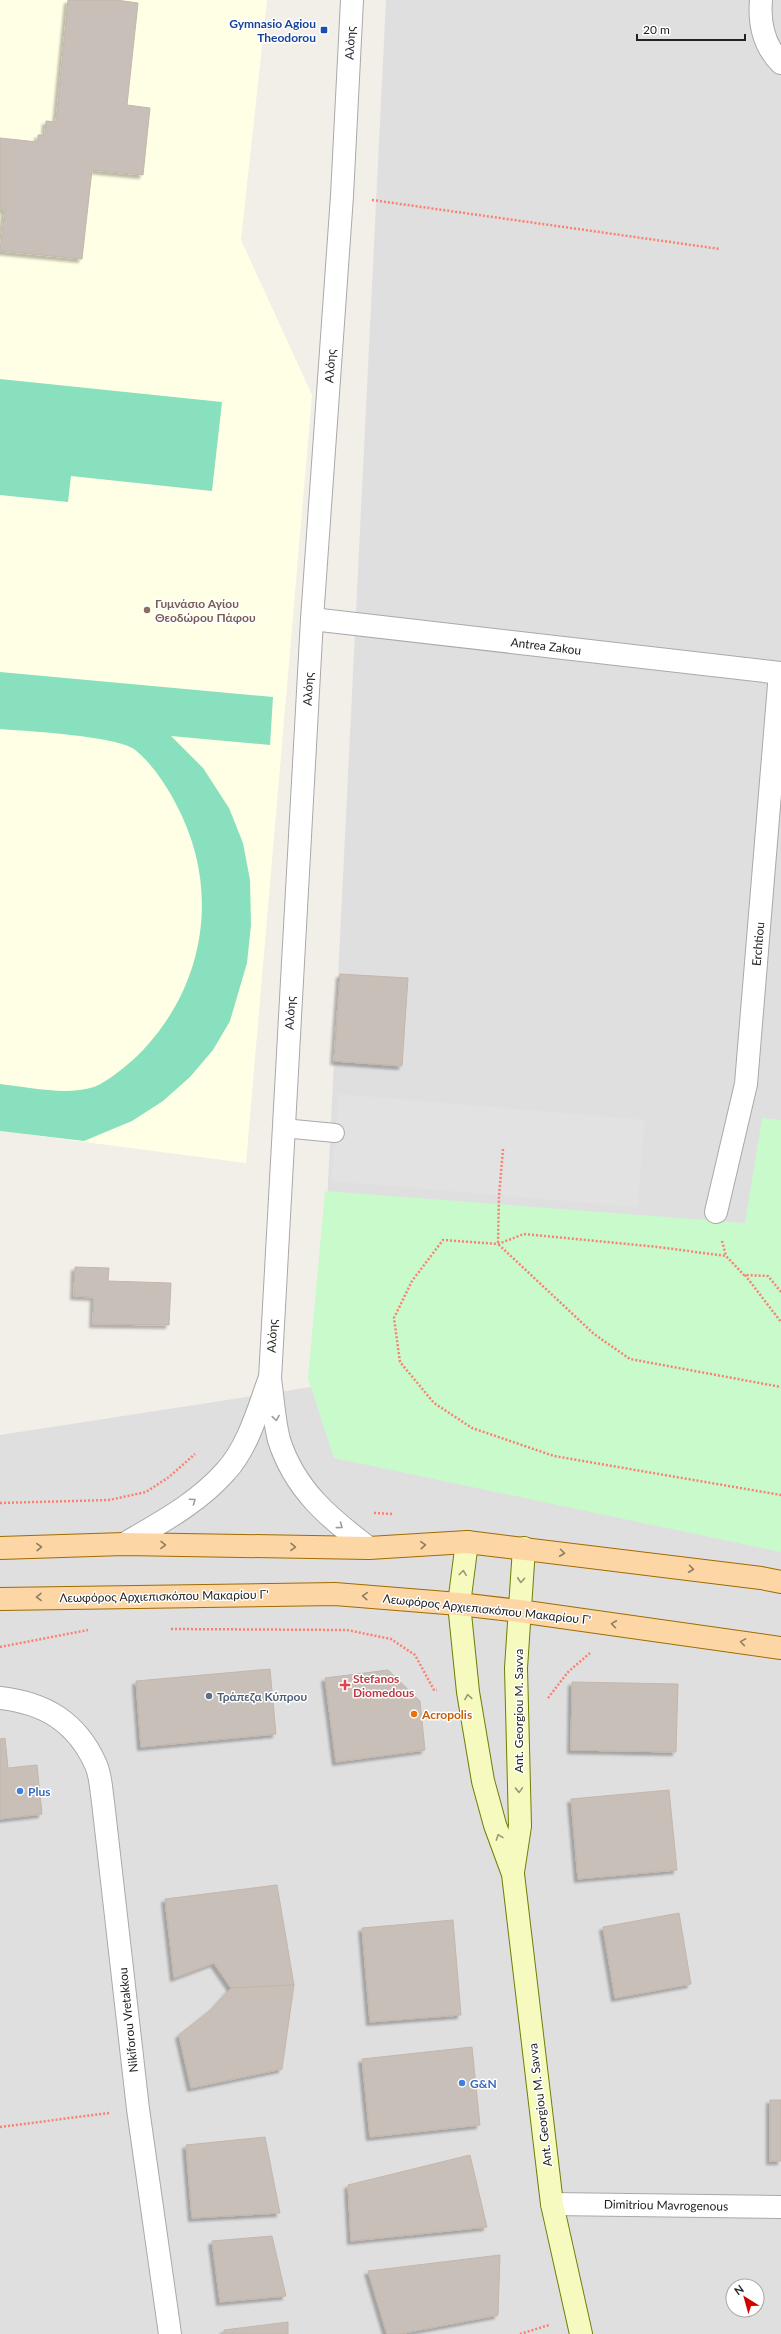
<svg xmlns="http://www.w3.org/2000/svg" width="781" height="2334" viewBox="0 0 781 2334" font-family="Lato,sans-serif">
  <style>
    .residential { fill: #e0dfdf; fill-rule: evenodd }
    .education { fill: #ffffe5 }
    .park { fill: #c8facc }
    .pitch { fill: #88e0be }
    .parking { fill: #e2e2e2 }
    .building { fill: #c7bfb8; stroke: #c4b6ab; filter: url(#shadow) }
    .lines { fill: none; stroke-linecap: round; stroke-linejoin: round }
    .service-casing { stroke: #a9a9a9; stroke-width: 20 }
    .minor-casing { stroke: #a9a9a9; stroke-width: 24 }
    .secondary-casing { stroke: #707d05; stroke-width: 24 }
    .primary-casing { stroke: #a06b00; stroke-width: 24 }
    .path { stroke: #fa8072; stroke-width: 2.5; stroke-dasharray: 2 2; stroke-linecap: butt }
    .service { stroke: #fff; stroke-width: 18 }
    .minor { stroke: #fff; stroke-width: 22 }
    .secondary { stroke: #f7fabf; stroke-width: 22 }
    .primary { stroke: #fcd6a4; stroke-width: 22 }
    .oneway { stroke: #9c9c9c }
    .oneway2 { stroke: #8f7c63 }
    .oneway3 { stroke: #979978 }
    .transit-dot { fill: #1a4fb4; stroke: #fff; stroke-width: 1.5 }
    .education-dot { fill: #8d6e63; stroke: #fff; stroke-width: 1.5 }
    .health-dot { fill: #e0444e; stroke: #fff; stroke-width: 1.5 }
    .service-dot { fill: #5c6f8a; stroke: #fff; stroke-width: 1.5 }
    .food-dot { fill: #e8710a; stroke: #fff; stroke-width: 1.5 }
    .shop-dot { fill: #3f7fe0; stroke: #fff; stroke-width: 1.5 }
    .labels { text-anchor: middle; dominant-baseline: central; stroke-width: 3; stroke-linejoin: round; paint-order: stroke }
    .transit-label { font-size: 12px; font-weight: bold; fill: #164399; stroke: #fff; text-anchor: end }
    .street-label { font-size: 12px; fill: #222; stroke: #fff }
    .education-label { font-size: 12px; font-weight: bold; fill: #785e54; stroke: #fff; text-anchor: start }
    .health-label { font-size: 12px; font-weight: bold; fill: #be3a42; stroke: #fff; text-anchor: start }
    .service-label { font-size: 12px; font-weight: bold; fill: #4e5e75; stroke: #fff; text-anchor: start }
    .food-label { font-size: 12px; font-weight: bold; fill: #c56008; stroke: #fff; text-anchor: start }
    .shop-label { font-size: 12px; font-weight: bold; fill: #366cbe; stroke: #fff; text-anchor: start }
  </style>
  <defs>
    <filter id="shadow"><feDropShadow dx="-3.5" dy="3.5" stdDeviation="1" flood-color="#0004"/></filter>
  </defs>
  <rect width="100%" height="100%" fill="#f2efe9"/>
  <path class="residential" d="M386,0h395v2334h-781v-899l318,-49zM733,2286h24v24h-24z"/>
  <polygon class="education" points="0,0 267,0 241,240 312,395 246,1163 0,1131"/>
  <polygon class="park" points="762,1118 781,1120 781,1552 334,1458 308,1378 325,1191 745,1223"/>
  <g class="pitch">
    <polygon points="0,379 222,402 212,491 71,476 68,502 0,495"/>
    <path d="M0,672l273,25 -3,48 -99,-9 32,32 26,40 14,35 7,37 1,45 -4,38 -17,58 -17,29 -23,27 -27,24 -31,20 -48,20 -84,-10v-47c29,3 65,12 94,3 14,-5 40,-27 50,-38 63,-68 76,-163 32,-245 -9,-18 -26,-43 -42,-55 -19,-13 -107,-18 -134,-20z"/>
  </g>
  <polygon class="parking" points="339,1094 645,1120 637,1207 331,1181"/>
  <g class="building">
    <polygon points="68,0 116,0 138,3 127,105 150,108 143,175 92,170 82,259 0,251 5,210 0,209 0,138 38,142 38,135 45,135 46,121 56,122"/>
    <polygon points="340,974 408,978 402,1066 334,1061"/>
    <polygon points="75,1267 109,1268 108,1281 171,1283 169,1325 93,1324 94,1297 74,1296"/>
    <polygon points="270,1669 276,1734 141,1747 136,1681"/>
    <polygon points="388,1670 420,1701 425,1750 336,1762 325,1678"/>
    <polygon points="572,1682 678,1684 676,1752 571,1750"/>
    <polygon points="5,1738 8,1768 37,1765 42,1814 0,1819 0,1739"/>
    <polygon points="669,1790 677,1870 578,1879 571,1799"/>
    <polygon points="277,1885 294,1985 231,1988 214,1963 174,1978 165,1899"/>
    <polygon points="679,1913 691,1984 615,1998 603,1927"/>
    <polygon points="453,1920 461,2015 370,2022 362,1928"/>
    <polygon points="294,1985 282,2069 191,2088 179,2035 213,2008 231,1988"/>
    <polygon points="472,2047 480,2125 370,2137 362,2059"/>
    <rect x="770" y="2100" width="11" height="61"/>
    <polygon points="265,2137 280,2213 192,2218 186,2145"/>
    <polygon points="470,2155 487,2227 351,2241 348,2185"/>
    <polygon points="272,2236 286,2296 220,2302 212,2241"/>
    <polygon points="500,2255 498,2315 399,2334 387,2334 368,2271"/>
    <polygon points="288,2322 288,2334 224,2334 224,2330"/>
  </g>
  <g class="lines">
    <g class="service-casing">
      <polyline id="service" points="283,1128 335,1133"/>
    </g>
    <g class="minor-casing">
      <g id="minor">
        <path d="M352,0l-10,196 -30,423 -42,760c3,20 4,42 9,61 16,50 50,78 90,108"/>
        <path d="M761,0c-2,23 3,46 20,63"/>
        <polyline points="312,619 781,673"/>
        <polyline points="716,1212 746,1084 780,673"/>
        <path d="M124,1544c36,-21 74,-41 102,-73 22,-24 32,-61 43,-91"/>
        <path d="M0,1698c45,5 77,24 96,67 5,11 5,25 7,37l35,307 32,225"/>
        <polyline points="552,2204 781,2207"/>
      </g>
    </g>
    <g class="secondary-casing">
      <g id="secondary">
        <polyline points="467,1542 459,1604 468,1692 483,1781 495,1825 513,1874 552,2204 581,2334"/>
        <polyline points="513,1872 520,1826 516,1668 524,1548"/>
      </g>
    </g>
    <g class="primary-casing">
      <g id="primary">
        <polyline points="0,1548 124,1544 369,1548 467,1542 761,1578 781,1582"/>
        <polyline points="0,1599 335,1594 459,1604 519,1611 781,1648"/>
      </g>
    </g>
    <g class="path">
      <polyline points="372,200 720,249"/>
      <polyline points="503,1149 499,1196 498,1244 594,1334 630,1359 781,1387"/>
      <polyline points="722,1241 726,1256"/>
      <polyline points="745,1275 781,1322"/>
      <polyline points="781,1292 768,1276 744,1275 726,1256 658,1247 524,1234 498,1244 443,1240 412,1281 394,1318 400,1362 434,1403 472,1428 554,1456 781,1495"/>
      <polyline points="0,1503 109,1500 146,1492 169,1477 195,1454"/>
      <polyline points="374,1513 393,1514"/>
      <polyline points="171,1629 347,1630 391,1639 415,1655 434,1690 437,1690"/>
      <polyline points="0,1647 88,1630"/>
      <polyline points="548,1698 568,1672 590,1653"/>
      <polyline points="0,2127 109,2113"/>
      <polyline points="520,2334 549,2325"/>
    </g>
    <use href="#service" class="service"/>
    <use href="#minor" class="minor"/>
    <use href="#secondary" class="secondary"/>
    <use href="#primary" class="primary"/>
  </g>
  <defs><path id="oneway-chevron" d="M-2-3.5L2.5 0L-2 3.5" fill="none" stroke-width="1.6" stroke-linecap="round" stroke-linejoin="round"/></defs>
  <g class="oneway">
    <use href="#oneway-chevron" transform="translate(276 1418) rotate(81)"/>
    <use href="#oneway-chevron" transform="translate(193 1501) rotate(-35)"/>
    <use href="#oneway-chevron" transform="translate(340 1526) rotate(37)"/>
  </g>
  <g class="oneway2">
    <use href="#oneway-chevron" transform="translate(163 1545) rotate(1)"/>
    <use href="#oneway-chevron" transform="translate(423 1545) rotate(-4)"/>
    <use href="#oneway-chevron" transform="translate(39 1547) rotate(-2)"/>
    <use href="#oneway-chevron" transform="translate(293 1547) rotate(1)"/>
    <use href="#oneway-chevron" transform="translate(562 1553) rotate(7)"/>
    <use href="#oneway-chevron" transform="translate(691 1569) rotate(7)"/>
    <use href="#oneway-chevron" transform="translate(365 1596) rotate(-176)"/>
    <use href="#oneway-chevron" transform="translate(39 1597) rotate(179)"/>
    <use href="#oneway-chevron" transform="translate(614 1624) rotate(-172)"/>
    <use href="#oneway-chevron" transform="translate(743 1642) rotate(-171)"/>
  </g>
  <g class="oneway3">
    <use href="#oneway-chevron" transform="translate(463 1573) rotate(-83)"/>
    <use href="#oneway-chevron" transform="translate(521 1580) rotate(94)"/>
    <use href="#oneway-chevron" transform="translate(468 1697) rotate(-99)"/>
    <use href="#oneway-chevron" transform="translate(519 1790) rotate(88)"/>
    <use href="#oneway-chevron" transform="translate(499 1837) rotate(-110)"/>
  </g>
  <rect class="transit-dot" x="320" y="26" width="8" height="8" rx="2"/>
  <circle class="education-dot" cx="147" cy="610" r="4"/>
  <path class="health-dot" d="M343 1679h4v4h4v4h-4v4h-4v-4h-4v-4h4z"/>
  <circle class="service-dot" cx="209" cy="1696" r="4"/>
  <circle class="food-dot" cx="414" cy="1714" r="4"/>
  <g class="shop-dot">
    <circle cx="20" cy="1791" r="4"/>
    <circle cx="462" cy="2083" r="4"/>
  </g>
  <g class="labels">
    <g class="transit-label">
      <text x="316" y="23">Gymnasio Agiou<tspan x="316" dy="14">Theodorou</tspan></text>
    </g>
    <g class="street-label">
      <text transform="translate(350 43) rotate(-87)">Αλόης</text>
      <text transform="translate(330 366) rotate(-86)">Αλόης</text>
      <text transform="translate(546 646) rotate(7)">Antrea Zakou</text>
      <text transform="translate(308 689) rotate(-87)">Αλόης</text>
      <text transform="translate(758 944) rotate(-85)">Erchtiou</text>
      <text transform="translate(290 1013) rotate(-87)">Αλόης</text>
      <text transform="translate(272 1336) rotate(-87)">Αλόης</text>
      <text transform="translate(164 1596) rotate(-1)">Λεωφόρος Αρχιεπισκόπου Μακαρίου Γ'</text>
      <text transform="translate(487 1609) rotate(6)">Λεωφόρος Αρχιεπισκόπου Μακαρίου Γ'</text>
      <text transform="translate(518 1711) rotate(-90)">Ant. Georgiou M. Savva</text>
      <text transform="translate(128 2020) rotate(-96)">Nikiforou Vretakkou</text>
      <text transform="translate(540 2105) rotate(-97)">Ant. Georgiou M. Savva</text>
      <text transform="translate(666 2205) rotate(1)">Dimitriou Mavrogenous</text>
    </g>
    <g class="education-label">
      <text x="155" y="603">Γυμνάσιο Αγίου<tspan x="155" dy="14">Θεοδώρου Πάφου</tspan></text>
    </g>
    <g class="health-label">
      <text x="353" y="1678">Stefanos<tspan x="353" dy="14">Diomedous</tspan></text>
    </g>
    <g class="service-label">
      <text x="217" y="1696">Τράπεζα Κύπρου</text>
    </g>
    <g class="food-label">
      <text x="422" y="1714">Acropolis</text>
    </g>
    <g class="shop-label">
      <text x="28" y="1791">Plus</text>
      <text x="470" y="2083">G&amp;N</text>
    </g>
  </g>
  <g transform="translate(745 2298) rotate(323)"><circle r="19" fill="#ffffff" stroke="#a7a7a7"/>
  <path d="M0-3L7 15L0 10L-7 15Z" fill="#d40000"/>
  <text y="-6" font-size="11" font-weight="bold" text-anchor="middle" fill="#222222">N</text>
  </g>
  <path d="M637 34v6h108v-6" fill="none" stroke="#222222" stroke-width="2"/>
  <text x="643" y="34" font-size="12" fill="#222222" stroke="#ffffff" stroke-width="3" paint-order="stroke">20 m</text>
</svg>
